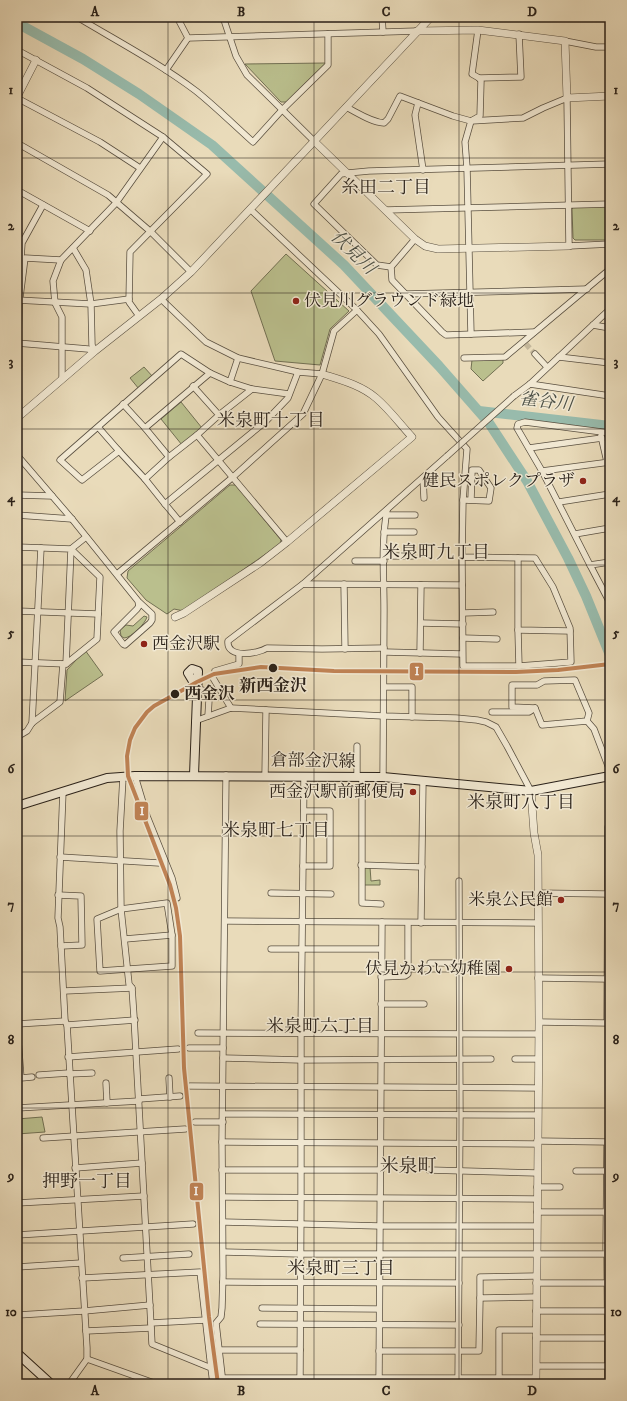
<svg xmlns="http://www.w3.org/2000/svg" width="627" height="1401" viewBox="0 0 627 1401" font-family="'IM FELL DW Pica','Noto Serif JP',serif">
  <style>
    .green { fill: #babf8d; stroke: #727053 }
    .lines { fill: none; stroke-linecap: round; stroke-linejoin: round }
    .river { stroke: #98bbac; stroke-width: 10 }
    .minor-tunnel { stroke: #c3b69a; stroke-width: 5.5; stroke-dasharray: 5.5 3; stroke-linecap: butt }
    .minor-casing { stroke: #5a5041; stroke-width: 7 }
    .tertiary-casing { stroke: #5a5041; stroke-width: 8 }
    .secondary-casing { stroke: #2a2119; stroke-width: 10 }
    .minor { stroke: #f1e8d2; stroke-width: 5.5 }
    .tertiary { stroke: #f1e8d2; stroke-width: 7 }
    .secondary { stroke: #f1e8d2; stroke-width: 8 }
    .minor-bridge-casing { stroke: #5a5041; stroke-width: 7; stroke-linecap: butt }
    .minor-bridge { stroke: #f1e8d2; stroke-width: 5.5 }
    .rail-1-casing { stroke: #f1e8d2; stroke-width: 7 }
    .rail-1 { stroke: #bf8254; stroke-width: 4 }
    .grid { fill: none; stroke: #2a2119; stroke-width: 1; stroke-opacity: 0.55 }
    .poi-dot { fill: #8f2418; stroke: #f1e8d2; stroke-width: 1.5 }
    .stop-dot { fill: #2a2119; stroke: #f1e8d2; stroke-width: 1.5 }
    .labels { text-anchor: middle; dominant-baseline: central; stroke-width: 3; stroke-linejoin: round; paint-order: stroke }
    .poi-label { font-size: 17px; fill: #2a2119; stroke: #f1e8d2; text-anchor: end }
    .stop-label { font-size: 17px; font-weight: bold; fill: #2a2119; stroke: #f1e8d2 }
    .street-label { font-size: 17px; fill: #2a2119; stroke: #f1e8d2 }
    .neighbourhood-label { font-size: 18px; fill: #2a2119; stroke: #f1e8d2 }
    .water-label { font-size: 18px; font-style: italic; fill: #4b4f45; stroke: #f1e8d2 }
    .quarter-label { font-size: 19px; fill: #2a2119; stroke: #f1e8d2 }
    .line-badge { stroke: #f1e8d2; stroke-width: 1.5 }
    .badge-label { font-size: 11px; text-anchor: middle; font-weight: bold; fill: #fff }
    .neatline { fill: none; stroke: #2a2119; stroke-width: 1.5 }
    .grid-label { font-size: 13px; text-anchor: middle; font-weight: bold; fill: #2a2119 }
  </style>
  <rect width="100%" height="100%" fill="#e9dbba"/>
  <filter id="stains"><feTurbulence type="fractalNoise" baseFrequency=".005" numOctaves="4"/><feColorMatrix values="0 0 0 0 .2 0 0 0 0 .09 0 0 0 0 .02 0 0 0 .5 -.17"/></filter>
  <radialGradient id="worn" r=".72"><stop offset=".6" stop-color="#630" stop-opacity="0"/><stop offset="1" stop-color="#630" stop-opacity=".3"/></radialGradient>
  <g class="green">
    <polygon points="326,63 286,102 281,102 245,64"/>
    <polygon points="610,206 610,240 575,240 573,238 572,209 574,207"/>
    <polygon points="286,254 349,311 330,329 320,365 275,361 251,291"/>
    <polygon points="503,359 503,363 483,381 471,369 472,360"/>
    <polygon points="144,367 153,377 139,389 130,378"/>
    <polygon points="181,402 202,428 182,445 161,419"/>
    <polygon points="230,485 236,485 281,540 280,544 184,611 174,609 167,614 146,600 127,578 128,571"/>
    <path d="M144,616l3,1c-2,7 -16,21 -23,21l-3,-2 -1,-6 6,-5 7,1z"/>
    <polygon points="85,650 103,675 65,701 67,670"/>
    <polygon points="366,867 370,867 371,881 380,880 380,885 364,885 364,869"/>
    <polygon points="42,1117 45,1132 17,1134 17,1119"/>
  </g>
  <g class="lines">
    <g class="river">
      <polyline points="17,23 83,59 139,94 212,145 344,265 439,366 489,423 527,481 568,558 586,596 610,655"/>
      <polyline points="479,411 610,426"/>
    </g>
    <polyline class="minor-tunnel" points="526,344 535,354"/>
    <g class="minor-casing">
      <g id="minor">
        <path d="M77,17c40,24 82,46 119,74 20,16 38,34 57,51l29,-32 46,-45v-31"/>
        <polyline points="177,17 188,38 417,31"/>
        <polyline points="223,17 236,56 247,75 314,141"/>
        <polyline points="382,17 383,32"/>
        <polyline points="565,41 596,47 610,47"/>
        <polyline points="17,50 87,88 163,137 207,174 130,252 129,302 139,316"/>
        <polyline points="166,70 188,38"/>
        <polyline points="479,78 521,77 519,34"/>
        <polyline points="17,98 100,142 140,168"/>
        <polyline points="418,103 415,115 423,170"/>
        <path d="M346,107c12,6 25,15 38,16l4,-4 12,-23 53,20 18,5 52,-3 20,-10 24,-10 2,148 41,-2"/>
        <polyline points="17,143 108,195 151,232 191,272"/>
        <polyline points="17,190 90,231"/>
        <polyline points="250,209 357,310 379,334 438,417 467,449 463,500 462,557 463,666 519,666 571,662 570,628 553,587 535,558 462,557"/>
        <polyline points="386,210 610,204"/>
        <polyline points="415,239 391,267 392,280 442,332 446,335 534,332"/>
        <polyline points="73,248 86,270 91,304 92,345 95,351"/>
        <polyline points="21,258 22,243 43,205"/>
        <polyline points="61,260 53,281 55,303 62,317 62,379"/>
        <polyline points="391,267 377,265 314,204 341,174 348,173 369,171 610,164"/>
        <polyline points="406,294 587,289"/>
        <polyline points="161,299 206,342 238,358 298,372 322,374"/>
        <polyline points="17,300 91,304 129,299"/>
        <polyline points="593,325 610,328"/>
        <polyline points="471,334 467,168 465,142 471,121 480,116 481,81 479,78 472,74 478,30"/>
        <polyline points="17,343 88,349 95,351"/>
        <polyline points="535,354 547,367"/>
        <polyline points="559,357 610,363"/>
        <polyline points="464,358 505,357 610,269"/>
        <polyline points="530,384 610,396"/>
        <polyline points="193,386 219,415 197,435 287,542"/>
        <polyline points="252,389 289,394"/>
        <polyline points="514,396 530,384 610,309"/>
        <polyline points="17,403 19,305 25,258 61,260 116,203 163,137"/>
        <polyline points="123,404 145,428"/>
        <polyline points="219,415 252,389 230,382"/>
        <polyline points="98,427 119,451 82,480 60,460 181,354 210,373"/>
        <polyline points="610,433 525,422 518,424 517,428 542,471 590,565 610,562"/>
        <polyline points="197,435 169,457 145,428 210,373 230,382 238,358"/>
        <polyline points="601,436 607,462"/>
        <polyline points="529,448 602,438"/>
        <polyline points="118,450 145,479 169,457"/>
        <polyline points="17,455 72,519 138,601 152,614 152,620 150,623 125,645 123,644 114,632 137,609 139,606 138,601"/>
        <polyline points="542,471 610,462"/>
        <polyline points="423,478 424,498"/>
        <polyline points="145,479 165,504 265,422 288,398 298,372"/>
        <polyline points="17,495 52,496"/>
        <polyline points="463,500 489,501 491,488 479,470 472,470 471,500"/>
        <polyline points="559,502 610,494"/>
        <polyline points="165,504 180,522"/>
        <polyline points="17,515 72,519"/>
        <polyline points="386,515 415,515"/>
        <polyline points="384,532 414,532"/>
        <polyline points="575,534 610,528"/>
        <polyline points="17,547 71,549 66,664"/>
        <polyline points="384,556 412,556"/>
        <polyline points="518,558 518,630 570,631"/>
        <polyline points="355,561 384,561"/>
        <polyline points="590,565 610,603"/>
        <polyline points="117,574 233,477 303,414 322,374 334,331 357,310"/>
        <polyline points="303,584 447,456"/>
        <polyline points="344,584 345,649"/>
        <polyline points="17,611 98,614"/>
        <polyline points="463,613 493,612"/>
        <polyline points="421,623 463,624"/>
        <polyline points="518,630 519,666"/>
        <polyline points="463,638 497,639"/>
        <path d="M384,648l-62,1 -55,-1c-9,6 -41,11 -39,-7l75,-57 159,1"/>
        <polyline points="385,652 462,654"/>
        <polyline points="420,653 421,585"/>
        <polyline points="17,662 66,664 97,639 100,577 71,549 86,537"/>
        <polyline points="215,671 239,664 239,654"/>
        <polyline points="213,678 231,708"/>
        <polyline points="384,687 412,687 412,717"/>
        <polyline points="197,688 208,692 209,700 208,716"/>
        <polyline points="492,712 529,712 535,708"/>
        <polyline points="195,721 231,708 383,716 456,718 477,720 486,722 496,727 507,746 531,791"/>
        <polyline points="587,721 542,725 535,708 512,707 512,685 537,685 544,681 575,680 589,713 587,721 594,729 610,771"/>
        <polyline points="32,723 41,548"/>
        <polyline points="17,737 27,731 32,723 60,702 63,664"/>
        <polyline points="357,746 357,777"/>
        <polyline points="135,776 147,816 172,878 177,898"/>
        <polyline points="265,776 266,710"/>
        <polyline points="123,777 120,831 121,909 129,984 132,988 134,1017 152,1344 211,1368 213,1384"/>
        <polyline points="362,777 362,903 381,904"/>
        <path d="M383,777c0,-56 1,-111 1,-167 0,-33 -3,-67 3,-100"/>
        <polyline points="63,791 58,918 60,927 65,1021 67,1025 87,1348 87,1359 69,1384"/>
        <polyline points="60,857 159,863"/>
        <polyline points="361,865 422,867"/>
        <polyline points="303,866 330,866 330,811 304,811"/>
        <polyline points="271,893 331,894"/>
        <polyline points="538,893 607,894"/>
        <polyline points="58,895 81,896 82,945 61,946"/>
        <polygon points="167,903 172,935 172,966 100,971 97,919 121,909"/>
        <polyline points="225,921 538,923"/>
        <polyline points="421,923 423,780"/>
        <polyline points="125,939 172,935"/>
        <polyline points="271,949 381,949"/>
        <polyline points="430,963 459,963"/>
        <polyline points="381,977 405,976 408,974 408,923"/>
        <polyline points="538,978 607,979"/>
        <polyline points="64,991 132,988"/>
        <polyline points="381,1004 424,1004"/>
        <polyline points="539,1022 607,1023 608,827 610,827"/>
        <polyline points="17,1024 21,1078 32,1077"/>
        <polyline points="17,1024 65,1021"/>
        <polyline points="67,1025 135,1020"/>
        <polyline points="198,1033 538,1034"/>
        <polyline points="189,1048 223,1048"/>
        <polyline points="68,1057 178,1049"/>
        <polyline points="223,1058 301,1060 491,1059"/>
        <polyline points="515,1059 538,1059"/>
        <polyline points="69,1074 92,1073"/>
        <polyline points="39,1075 69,1073"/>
        <polyline points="169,1078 170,1097"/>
        <polyline points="106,1083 107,1103"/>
        <polyline points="190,1086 538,1088"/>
        <polyline points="139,1099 180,1096"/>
        <polyline points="17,1108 139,1101"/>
        <polyline points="223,1114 537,1115"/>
        <polyline points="195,1122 223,1122"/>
        <polyline points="43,1138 185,1129"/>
        <polyline points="537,1141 609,1142"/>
        <polyline points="222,1142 537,1144"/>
        <polyline points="607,1142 606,1249 607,1254 610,1254"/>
        <polyline points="75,1168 142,1163"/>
        <polyline points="222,1170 381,1170"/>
        <polyline points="429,1170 537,1173"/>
        <polyline points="576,1171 607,1171"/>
        <polyline points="537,1187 560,1187"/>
        <polyline points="223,1197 537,1199"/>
        <polyline points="17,1203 144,1196"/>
        <polyline points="537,1212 610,1212"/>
        <polyline points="223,1222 380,1226 537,1226"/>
        <polyline points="17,1235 193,1224"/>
        <polyline points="224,1252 300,1254 607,1254 608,1384"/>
        <polyline points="123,1258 189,1254"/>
        <polyline points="17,1267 81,1263"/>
        <polyline points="82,1278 200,1272 211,1368"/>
        <polyline points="223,1282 459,1283"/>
        <polyline points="536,1283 610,1283"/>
        <polyline points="17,1297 18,1315 84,1311 150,1305"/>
        <polyline points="536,1297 480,1298 480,1277 536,1276"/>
        <polyline points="262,1308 379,1309"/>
        <polyline points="536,1311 608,1311"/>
        <polyline points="151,1323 206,1320"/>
        <polyline points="260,1324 459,1325"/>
        <polyline points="86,1331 151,1328"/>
        <polyline points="536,1338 608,1338"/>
        <polyline points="220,1350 300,1350"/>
        <polyline points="379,1351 479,1351 480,1298"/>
        <polyline points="87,1359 157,1384"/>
        <polyline points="536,1366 608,1366"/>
        <polyline points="223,1378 536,1378"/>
        <polyline points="499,1379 499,1330 536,1330"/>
        <polyline points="223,1384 216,1323 221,1317 222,1308 223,1275 222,1142 226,775"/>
        <polyline points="300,1384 301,1197 301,1033 304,776"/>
        <polyline points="379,1384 382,922"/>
        <polyline points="458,1384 460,1115 459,881"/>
      </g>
    </g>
    <g class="tertiary-casing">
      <g id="tertiary">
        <polyline points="417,31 478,30 565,41 567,98 610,96"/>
        <polyline points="17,97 36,60"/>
        <polyline points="314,141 415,239 425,246 438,249 569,246"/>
        <polyline points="17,418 95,351 161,299 191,272 431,17"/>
        <path d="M175,617l9,-4 76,-50 27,-21 125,-105c-12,-13 -23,-28 -36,-39 -15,-13 -35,-18 -54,-24"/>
        <polyline points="531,791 534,833 538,855 539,1022 536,1384"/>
      </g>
    </g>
    <g class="secondary-casing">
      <g id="secondary">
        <polyline points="194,775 198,671 192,669 188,673 197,688"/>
        <polyline points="17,806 107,778 135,776 383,777 531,791 610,776"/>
        <polyline points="17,1353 51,1384"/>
      </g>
    </g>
    <use href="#minor" class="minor"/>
    <use href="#tertiary" class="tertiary"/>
    <use href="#secondary" class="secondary"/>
    <g class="minor-bridge-casing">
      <polyline id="minor-bridge" points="447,456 514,396"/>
    </g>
    <use href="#minor-bridge" class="minor-bridge"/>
    <g class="rail-1-casing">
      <polyline id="rail-1" points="218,1384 209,1317 184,1068 180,936 176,908 170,885 128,776 127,756 130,740 135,728 147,712 154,706 197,682 214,674 261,667 334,671 516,672 558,670 610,664"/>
    </g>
    <use href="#rail-1" class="rail-1"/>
  </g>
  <path class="grid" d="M168,17v1367M314,17v1367M459,17v1367M17,158h593M17,293h593M17,429h593M17,565h593M17,700h593M17,836h593M17,972h593M17,1108h593M17,1243h593"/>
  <g class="poi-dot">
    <circle cx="296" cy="301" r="4"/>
    <circle cx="583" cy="481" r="4"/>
    <circle cx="144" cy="644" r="4"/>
    <circle cx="413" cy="792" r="4"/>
    <circle cx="561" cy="900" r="4"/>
    <circle cx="509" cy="969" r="4"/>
  </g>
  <g class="stop-dot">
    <circle cx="273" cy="668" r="5"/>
    <circle cx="175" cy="694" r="5"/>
  </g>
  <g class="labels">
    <g class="poi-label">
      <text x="304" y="301" text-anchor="start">伏見川グラウンド緑地</text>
      <text x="575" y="481">健民スポレクプラザ</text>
      <text x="152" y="644" text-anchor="start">西金沢駅</text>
      <text x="405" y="792">西金沢駅前郵便局</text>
      <text x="553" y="900">米泉公民館</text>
      <text x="501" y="969">伏見かわい幼稚園</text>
    </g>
    <g class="stop-label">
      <text x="273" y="686">新西金沢</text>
      <text x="184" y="694" text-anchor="start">西金沢</text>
    </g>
    <g class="street-label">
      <text transform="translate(313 761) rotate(1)">倉部金沢線</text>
    </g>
    <g class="neighbourhood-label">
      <text x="386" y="188">糸田二丁目</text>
      <text x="271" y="421">米泉町十丁目</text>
      <text x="436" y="553">米泉町九丁目</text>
      <text x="521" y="803">米泉町八丁目</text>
      <text x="276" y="831">米泉町七丁目</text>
      <text x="320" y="1027">米泉町六丁目</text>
      <text x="87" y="1182">押野一丁目</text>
      <text x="341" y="1269">米泉町三丁目</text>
    </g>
    <g class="water-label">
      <text transform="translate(353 253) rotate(44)">伏見川</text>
      <text transform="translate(546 402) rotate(7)">雀谷川</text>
    </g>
    <g class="quarter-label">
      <text x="408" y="1166">米泉町</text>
    </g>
  </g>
  <g class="line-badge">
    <rect x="409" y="662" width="15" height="19" rx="4" fill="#bf8254"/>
    <rect x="134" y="801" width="15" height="20" rx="4" fill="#bf8254"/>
    <rect x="189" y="1182" width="15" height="19" rx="4" fill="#bf8254"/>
  </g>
  <g class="badge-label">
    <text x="417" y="675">I</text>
    <text x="142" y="815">I</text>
    <text x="196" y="1195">I</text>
  </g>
  <rect width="627" height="1401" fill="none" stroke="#e9dbba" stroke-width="44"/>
  <rect x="22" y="22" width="583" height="1357" class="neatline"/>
  <g class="grid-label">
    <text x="95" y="16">A</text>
    <text x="241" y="16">B</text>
    <text x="386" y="16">C</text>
    <text x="532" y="16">D</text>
    <text x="11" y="94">1</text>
    <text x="616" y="94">1</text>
    <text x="11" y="230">2</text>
    <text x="616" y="230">2</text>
    <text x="11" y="366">3</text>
    <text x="616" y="366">3</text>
    <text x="11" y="502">4</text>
    <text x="616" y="502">4</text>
    <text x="11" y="637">5</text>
    <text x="616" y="637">5</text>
    <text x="11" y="773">6</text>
    <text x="616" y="773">6</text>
    <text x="11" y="909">7</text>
    <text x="616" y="909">7</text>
    <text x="11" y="1044">8</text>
    <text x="616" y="1044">8</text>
    <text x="11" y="1180">9</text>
    <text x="616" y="1180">9</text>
    <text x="11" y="1316">10</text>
    <text x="616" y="1316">10</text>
    <text x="95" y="1395">A</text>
    <text x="241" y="1395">B</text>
    <text x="386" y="1395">C</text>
    <text x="532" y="1395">D</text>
  </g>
  <rect width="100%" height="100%" filter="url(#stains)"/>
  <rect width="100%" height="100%" fill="url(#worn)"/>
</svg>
